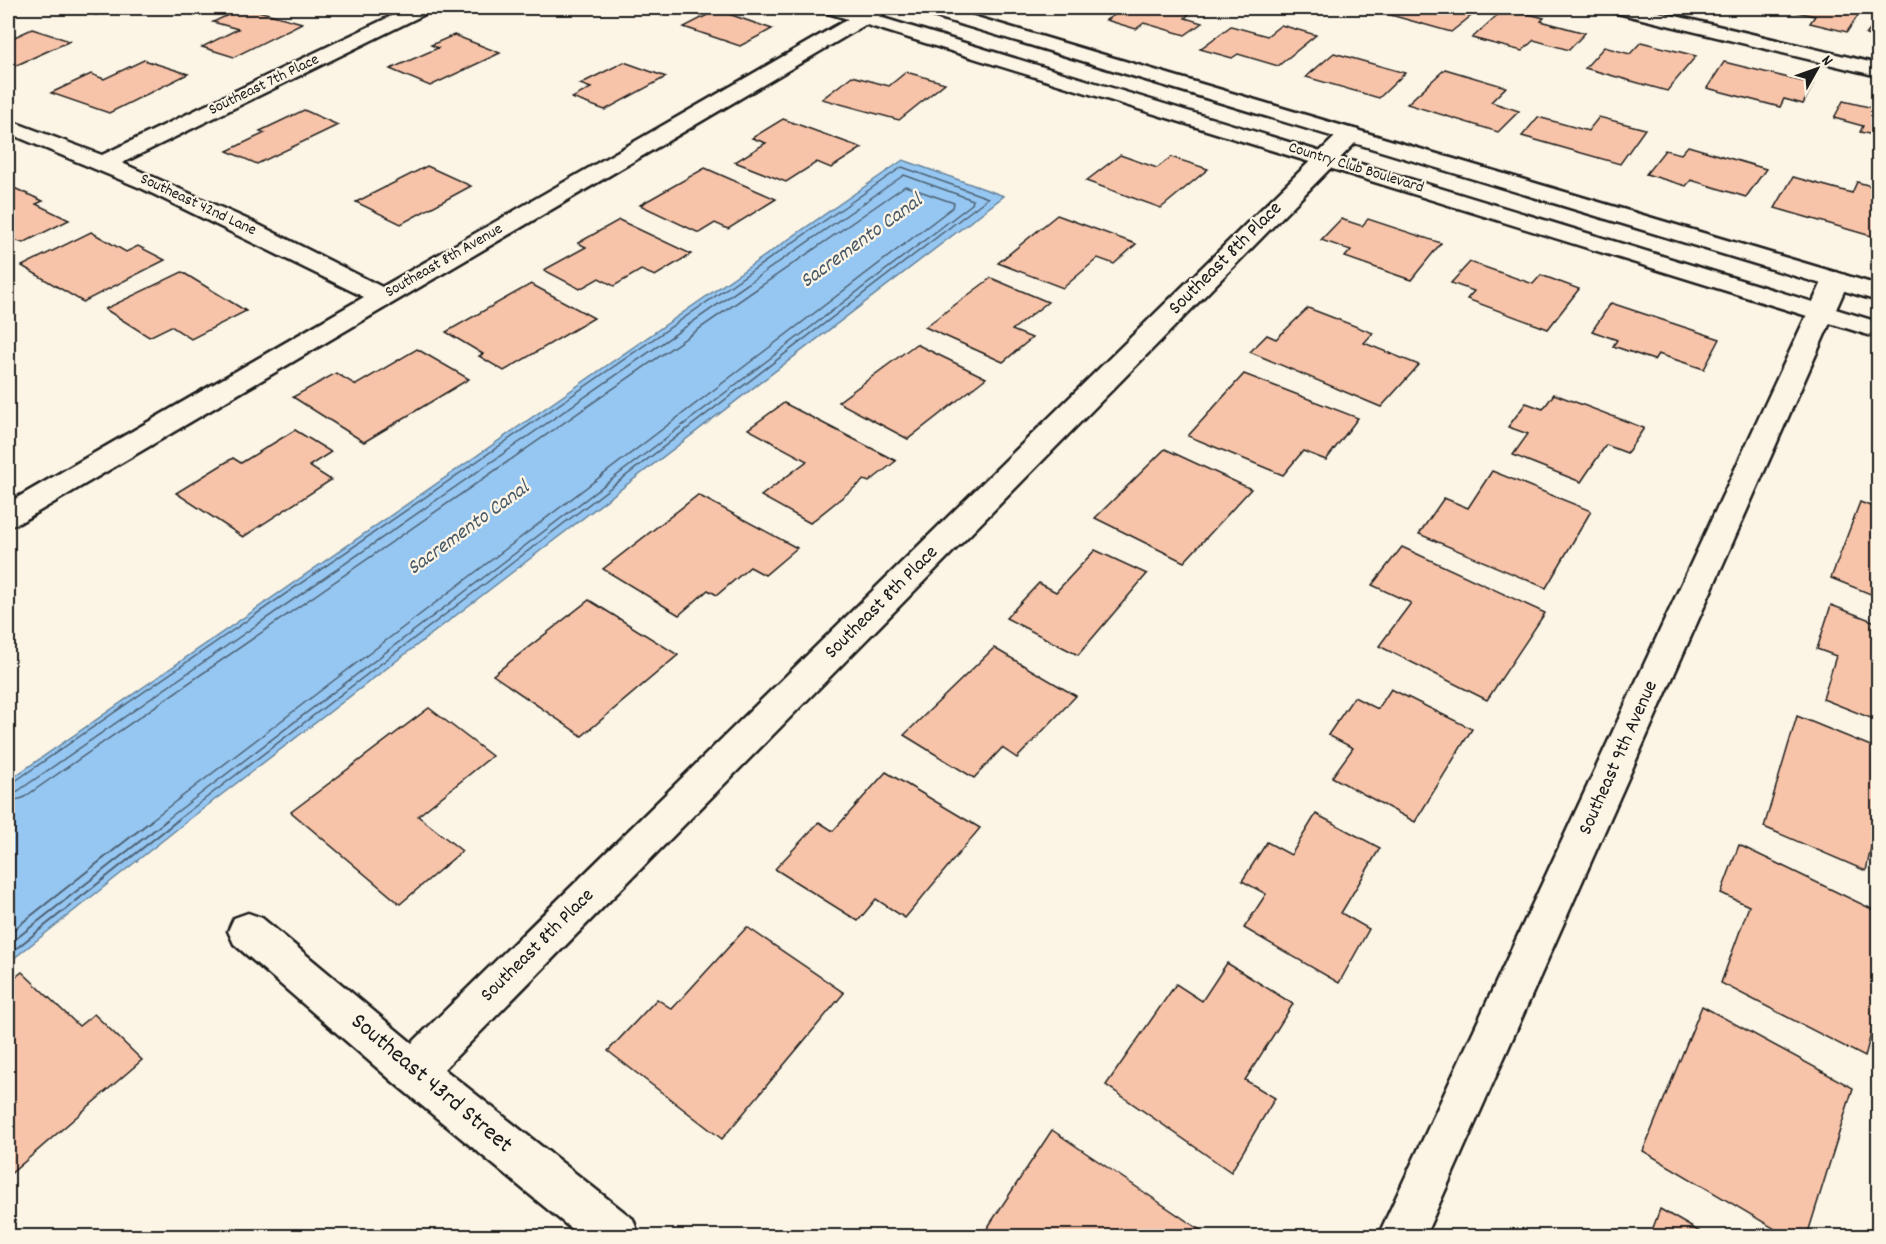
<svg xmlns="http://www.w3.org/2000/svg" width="1886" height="1244" viewBox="0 0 1886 1244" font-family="Dekko,sans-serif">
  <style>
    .water { fill: #96c7f2; stroke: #65839c; stroke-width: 1.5 }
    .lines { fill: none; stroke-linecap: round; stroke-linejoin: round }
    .shore-far1 { stroke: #4d6072; stroke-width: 1.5 }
    .shore { stroke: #4d6072; stroke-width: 2 }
    .building { fill: #f8c4a9; stroke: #1c1c1c; stroke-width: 1.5 }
    .minor-casing { stroke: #1c1c1c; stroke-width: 5 }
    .secondary-casing { stroke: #1c1c1c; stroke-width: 5 }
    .minor { fill: #fcf5e5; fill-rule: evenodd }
    .secondary { fill: #fcf5e5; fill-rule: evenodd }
    .labels { text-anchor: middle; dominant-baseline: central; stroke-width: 4.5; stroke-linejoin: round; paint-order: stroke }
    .far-street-label { font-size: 16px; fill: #1c1c1c; stroke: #fcf5e5 }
    .street-label { font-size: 20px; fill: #1c1c1c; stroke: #fcf5e5 }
    .water-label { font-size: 21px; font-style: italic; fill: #475867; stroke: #fcf5e5 }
    .near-street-label { font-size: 24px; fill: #1c1c1c; stroke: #fcf5e5 }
  </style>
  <rect width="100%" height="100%" fill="#fcf5e5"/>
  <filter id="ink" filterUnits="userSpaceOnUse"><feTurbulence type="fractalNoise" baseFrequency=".0167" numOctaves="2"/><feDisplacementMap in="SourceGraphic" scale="12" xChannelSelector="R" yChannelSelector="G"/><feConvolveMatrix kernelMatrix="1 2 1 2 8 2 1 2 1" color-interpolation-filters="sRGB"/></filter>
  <g filter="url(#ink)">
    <polygon class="water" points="903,160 1004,196 191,818 8,963 8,781"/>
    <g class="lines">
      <g class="shore-far1">
        <polyline points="8,786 902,167 988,198 176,821"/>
        <polyline points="8,793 18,791 904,175 973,200 972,204 165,821"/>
        <polyline points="8,802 23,798 905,186 954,203 953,207 150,821"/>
      </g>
      <g class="shore">
        <polyline points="8,934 152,820"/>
        <polyline points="8,945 167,820"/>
        <polyline points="8,955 178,820"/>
      </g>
    </g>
    <g class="building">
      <polygon points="73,8 113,8 96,15"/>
      <polygon points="243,8 247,8 302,23 234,57 202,47 238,29 213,22"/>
      <polygon points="1126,8 1166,8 1189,14 1185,18 1202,23 1185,35 1144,23 1136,29 1106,20"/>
      <polygon points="1377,8 1481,8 1451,32 1373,10"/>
      <polygon points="1505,8 1544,18 1541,21 1585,33 1569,50 1534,40 1522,51 1472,38"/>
      <polygon points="1778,8 1863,8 1847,32 1810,23 1815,16"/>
      <polygon points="717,10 772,29 740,46 684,27"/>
      <polygon points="1878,20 1878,39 1866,35"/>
      <polygon points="1281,25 1316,35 1278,66 1238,54 1232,58 1200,49 1231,26 1267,36"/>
      <polygon points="32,29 70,41 8,69 8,40"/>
      <polygon points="454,35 500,53 430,86 390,69 438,48 431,45"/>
      <polygon points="1641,42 1696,56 1667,91 1585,68 1604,47 1630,54"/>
      <polygon points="1334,53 1405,73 1379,98 1306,77"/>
      <polygon points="144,60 188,74 109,113 51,93 91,74 104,79"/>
      <polygon points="624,62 666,77 605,110 572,98 591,88 580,84"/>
      <polygon points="1724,62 1813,84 1803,104 1784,99 1780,107 1707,88"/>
      <polygon points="1445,69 1506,87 1491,102 1519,111 1498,132 1407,104"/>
      <polygon points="906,72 945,83 899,120 822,99 852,76 889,86"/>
      <polygon points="1843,101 1878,109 1878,136 1860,132 1863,126 1834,118"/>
      <polygon points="304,110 338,125 257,164 227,151 265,133 260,131"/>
      <polygon points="1538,117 1588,131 1599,117 1645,129 1620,164 1522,136"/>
      <polygon points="783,119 862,148 831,168 817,162 786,182 735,162 766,143 752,138"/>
      <polygon points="1688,146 1766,169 1746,197 1691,180 1686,186 1646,174 1665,150 1681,154"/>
      <polygon points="1120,155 1157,168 1171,157 1208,169 1161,208 1086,181"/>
      <polygon points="427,166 471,186 401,224 356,202"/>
      <polygon points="705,168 776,199 728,229 715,223 699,233 640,205"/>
      <polygon points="1793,177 1852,193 1857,182 1878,188 1878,238 1775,208"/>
      <polygon points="14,188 43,201 36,204 69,220 23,243 8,238 8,190"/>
      <polygon points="1057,215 1136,244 1114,264 1098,258 1063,288 998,263"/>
      <polygon points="1341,219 1362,226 1368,219 1441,243 1411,280 1345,257 1351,250 1321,240"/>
      <polygon points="619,220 691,254 655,276 641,270 614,286 599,278 580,289 544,270 586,247 578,243"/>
      <polygon points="91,232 126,252 138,246 165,260 83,302 22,266"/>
      <polygon points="1470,262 1533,284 1541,275 1579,289 1548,329 1467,299 1474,291 1451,283"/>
      <polygon points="182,272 246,311 191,339 171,326 149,337 105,309"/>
      <polygon points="991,278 1048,302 1012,330 1032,338 1003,362 925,327"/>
      <polygon points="531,284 594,318 504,371 479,356 483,354 446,332"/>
      <polygon points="1611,303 1720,339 1704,369 1658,354 1654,360 1613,346 1617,340 1592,331"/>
      <polygon points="1308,308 1373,333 1364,343 1419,365 1381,407 1250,352 1267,335 1276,339"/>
      <polygon points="916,344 986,378 908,439 838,402"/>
      <polygon points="417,349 469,379 364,442 293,397 336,373 356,385"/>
      <polygon points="1244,374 1358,418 1326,460 1303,451 1283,475 1188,436"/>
      <polygon points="1554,394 1644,428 1627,453 1606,445 1581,482 1513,455 1528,434 1508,427 1526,403 1543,409"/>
      <polygon points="784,403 896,461 869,482 864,480 810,523 761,496 807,461 748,429"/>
      <polygon points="295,430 331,452 309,466 331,480 243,537 176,493 233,458 241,463"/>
      <polygon points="1165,449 1251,489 1184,562 1095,518"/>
      <polygon points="1492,471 1591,511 1546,588 1419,534 1444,498 1468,508"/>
      <polygon points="698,495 797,548 765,575 750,567 717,595 708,590 679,615 603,569"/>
      <polygon points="1860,502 1878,509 1878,597 1831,578"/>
      <polygon points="1402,547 1545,613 1487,700 1379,646 1411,603 1372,585"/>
      <polygon points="1095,550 1147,574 1078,655 1006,618 1039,583 1056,592"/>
      <polygon points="589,600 678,655 582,736 493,675"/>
      <polygon points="1831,605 1878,623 1878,721 1823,699 1836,656 1817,649"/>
      <polygon points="994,648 1076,696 1017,758 1002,748 974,778 904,735"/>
      <polygon points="1391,689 1472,729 1415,822 1332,777 1353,748 1328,735 1354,697 1378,709"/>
      <polygon points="429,708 492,756 418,816 462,851 400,904 291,812"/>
      <polygon points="1797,716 1878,749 1878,815 1866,871 1764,827"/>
      <polygon points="886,772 980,828 905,918 876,899 858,921 775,869 819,822 833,831"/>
      <polygon points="1316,814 1380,848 1341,913 1369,929 1339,983 1244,928 1266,894 1242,881 1267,842 1291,855"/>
      <polygon points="1739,845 1878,912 1878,1006 1865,1057 1721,983 1749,906 1721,893"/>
      <polygon points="747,927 844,993 722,1139 608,1051 657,999 672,1009"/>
      <polygon points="1227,963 1293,1004 1245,1080 1275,1098 1231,1172 1106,1085 1176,984 1202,1001"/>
      <polygon points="22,972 79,1026 94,1014 142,1060 8,1176 8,983"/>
      <polygon points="1702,1006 1853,1088 1807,1236 1787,1236 1643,1151"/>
      <polygon points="1052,1130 1203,1232 1201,1236 982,1236"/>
      <polygon points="1660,1209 1707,1236 1650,1236"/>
    </g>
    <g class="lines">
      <g class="minor-casing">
        <g id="minor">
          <polygon points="408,8 432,8 429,12 122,163 253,222 382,287 867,8 890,8 887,12 19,523 8,526 8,503 364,297 143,189 8,133 8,120 102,155"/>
          <polygon points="1611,8 1642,8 1878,64 1878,76 1613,12"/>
          <polygon points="1350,128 1358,130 1361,135 1358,140 444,1069 633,1219 639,1236 580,1236 398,1086 234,944 228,931 234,918 248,913 262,918 412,1043 1342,130"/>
          <polygon points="1836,272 1845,275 1849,280 1425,1236 1378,1236 1823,280 1827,275"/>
        </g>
      </g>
      <g class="secondary-casing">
        <g id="secondary">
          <polygon points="822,8 850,8 1878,322 1878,338 825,12"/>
          <polygon points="917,8 946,8 1878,285 1878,301 920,12"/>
        </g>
      </g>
      <use href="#minor" class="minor"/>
      <use href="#secondary" class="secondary"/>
    </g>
  </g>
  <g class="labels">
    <g class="far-street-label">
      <text transform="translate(264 85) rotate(-26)">Southeast 7th Place</text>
      <text transform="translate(1356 168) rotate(17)">Country Club Boulevard</text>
      <text transform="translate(198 205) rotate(25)">Southeast 42nd Lane</text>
      <text transform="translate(444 261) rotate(-30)">Southeast 8th Avenue</text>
    </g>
    <g class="street-label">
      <text transform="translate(1226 259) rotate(-45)">Southeast 8th Place</text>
      <text transform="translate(882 603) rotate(-45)">Southeast 8th Place</text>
      <text transform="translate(1619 758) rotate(-66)">Southeast 9th Avenue</text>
      <text transform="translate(538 946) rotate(-45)">Southeast 8th Place</text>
    </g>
    <g class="water-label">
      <text transform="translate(862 242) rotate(-36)">Sacremento Canal</text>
      <text transform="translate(469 529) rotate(-36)">Sacremento Canal</text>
    </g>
    <g class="near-street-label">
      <text transform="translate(431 1084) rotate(40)">Southeast 43rd Street</text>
    </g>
  </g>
  <rect width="1886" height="1244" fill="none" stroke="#fcf5e5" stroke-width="30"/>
  <rect x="15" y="15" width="1856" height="1214" fill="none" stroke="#1c1c1c" stroke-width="2" filter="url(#ink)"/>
  <g transform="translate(1817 69) rotate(50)" stroke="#fcf5e5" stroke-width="4.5" paint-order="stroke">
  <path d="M0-4.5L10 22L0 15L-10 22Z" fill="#1c1c1c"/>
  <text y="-9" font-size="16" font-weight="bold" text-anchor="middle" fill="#1c1c1c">N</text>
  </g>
</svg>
